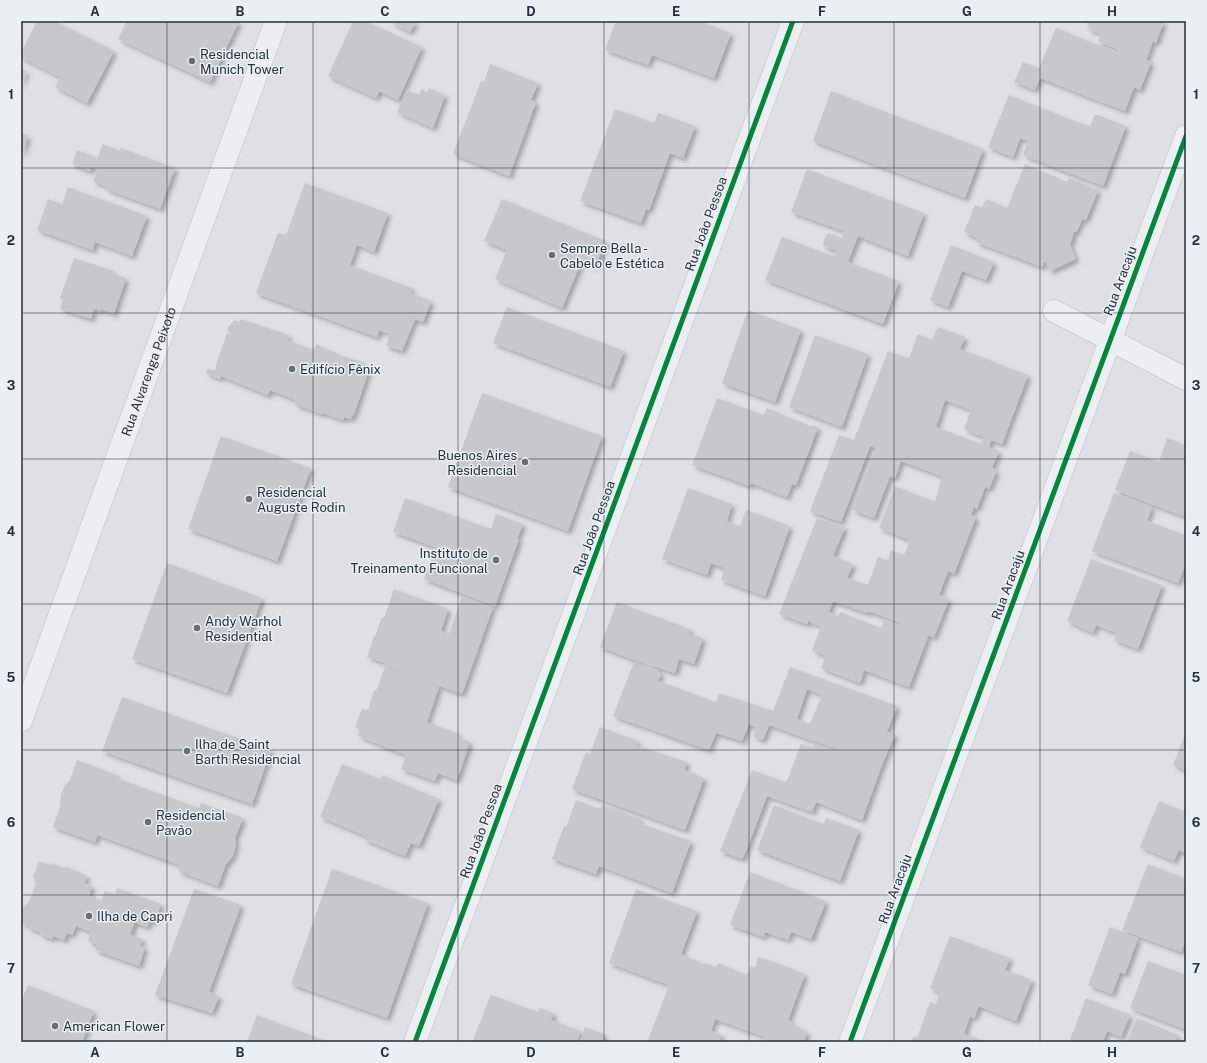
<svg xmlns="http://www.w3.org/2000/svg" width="1207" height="1063" viewBox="0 0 1207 1063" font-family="'Public Sans',sans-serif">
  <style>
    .building { fill: #c6c8cb; fill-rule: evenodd; filter: url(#shadow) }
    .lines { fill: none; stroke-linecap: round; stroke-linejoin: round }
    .minor-casing { stroke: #bcbec1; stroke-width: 23 }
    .tertiary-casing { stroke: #bcbec1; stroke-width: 23 }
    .minor { stroke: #edeef0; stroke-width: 22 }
    .tertiary { stroke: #edeef0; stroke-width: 22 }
    .cycleway-casing { stroke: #eaeff4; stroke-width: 8 }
    .cycleway { stroke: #00873e; stroke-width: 5 }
    .grid { fill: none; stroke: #25303c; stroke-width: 1; stroke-opacity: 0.55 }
    .poi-dot { fill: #666e76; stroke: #eaeff4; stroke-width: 1.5 }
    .labels { text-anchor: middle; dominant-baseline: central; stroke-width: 3; stroke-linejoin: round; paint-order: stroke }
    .poi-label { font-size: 13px; fill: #25303c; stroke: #eaeff4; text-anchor: start }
    .street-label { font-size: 13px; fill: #25303c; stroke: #eaeff4 }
    .neatline { fill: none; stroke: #25303c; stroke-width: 1.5 }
    .grid-label { font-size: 13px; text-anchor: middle; font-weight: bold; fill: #25303c }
  </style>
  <defs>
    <filter id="shadow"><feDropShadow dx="3.5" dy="3.5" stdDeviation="2" flood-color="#0004"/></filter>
  </defs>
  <rect width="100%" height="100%" fill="#dee0e3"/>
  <g class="building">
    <polygon points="37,21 54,21 114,51 87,103 55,87 60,77 21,57 21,53"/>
    <polygon points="127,21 239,21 210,82 118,39"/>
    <polygon points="353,21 365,21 422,47 398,100 379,91 376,98 328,76"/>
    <polygon points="389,21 416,21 410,32"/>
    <polygon points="616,21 699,21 731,33 714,78 652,55 648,65 605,50"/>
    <polygon points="1088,21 1164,21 1156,43 1153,41 1146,60 1151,62 1140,90 1134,87 1125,111 1040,78 1035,90 1014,82 1023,62 1039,68 1056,28 1118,53 1119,50 1098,41 1101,34 1088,29 1089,26 1087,25"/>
    <polygon points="490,64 538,83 531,100 536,102 509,176 453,154 481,81 484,82"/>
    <polygon points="21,69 26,71 21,85"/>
    <polygon points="429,88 445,95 433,128 397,112 407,90 419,95 422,89 427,92"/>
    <polygon points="831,91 983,149 965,198 813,141"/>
    <polygon points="1009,95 1090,127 1095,114 1126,126 1103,186 1023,155 1028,141 1020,138 1013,157 988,147"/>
    <polygon points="615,109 654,123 658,113 695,126 683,158 670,153 649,210 646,209 641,223 580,201"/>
    <polygon points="21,133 28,136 21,156"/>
    <polygon points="103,144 120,151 121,148 175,168 160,209 106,189 107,187 93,181 98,170 91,167 90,171 72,164 77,150 95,157 94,160 96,161"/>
    <polygon points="1025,164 1067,182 1069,178 1098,190 1086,220 1082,219 1077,231 1074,232 1070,245 1076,259 1050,271 1045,261 1042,267 976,242 978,238 964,232 975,205 982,208 986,199 1007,208"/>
    <polygon points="807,169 924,213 908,256 858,236 848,262 899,281 883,324 765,280 782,237 835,257 837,251 824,246 823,243 826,235 829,233 842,238 844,231 791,212"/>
    <polygon points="305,183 388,213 374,252 357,245 350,265 412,288 410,293 431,301 423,322 415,319 402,351 386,346 390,334 379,330 377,337 256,293 278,233 286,235"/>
    <polygon points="68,187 147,216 132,256 95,242 93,250 37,230 48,199 62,204"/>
    <polygon points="502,199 606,241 595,266 582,260 562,308 495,279 507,250 484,241"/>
    <polygon points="951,245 994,262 986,280 962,271 948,307 930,300"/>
    <polygon points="74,258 114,271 113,274 126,278 114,314 101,309 101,311 94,309 91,319 60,309 63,299 60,298"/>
    <polygon points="507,307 624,351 610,387 493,343"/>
    <polygon points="748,310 801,330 775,402 722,383"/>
    <polygon points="241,319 289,335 287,340 314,350 316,344 342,356 364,363 363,367 367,368 368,373 354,414 350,419 344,417 343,420 323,413 322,414 294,404 296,400 270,390 268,395 221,376 220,379 206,373 208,368 215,371 216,365 227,333 232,335 227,329 234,320 239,322"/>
    <path d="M938,327l27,10 -5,12 68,26 -26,69 -11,-4 -2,7 10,4 -7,17 5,2 -8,19 -4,-2 -8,22 -3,-2 -3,8 5,2 -22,57 -6,-3 -9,24 10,4 -15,38 -14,-4 8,3 -19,51 -45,-17 -4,13 -39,-15 5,-12 -14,-6 9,-23 -13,-6 -1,3 -28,-10 38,-96 28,9 -12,29 20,8 -6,14 21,7 10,-28 10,4 3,-11 13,5 6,-15 -31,-12 16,-42 40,16 7,-26 -41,-15 -6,17 -5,-2 -16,42 -22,-8 24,-62 -6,-2 -29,76 -31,-11 29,-76 15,5 34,-89 21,7 9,-24 14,6zM945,400l26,10 -7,19 20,8 -3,7 -45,-17zM833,601l34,12 1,-2 33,12 -1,2 -16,-5 -3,8 -41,-16 -2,4 -9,-4z"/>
    <polygon points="815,335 868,354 842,427 789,407"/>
    <polygon points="482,393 602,436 568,531 448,487"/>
    <polygon points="717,398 764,415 767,408 812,427 813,425 818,427 796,485 792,484 787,497 751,483 750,486 692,465"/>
    <polygon points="221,436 311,468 277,561 188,529"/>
    <polygon points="1167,438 1186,445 1186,509 1183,516 1115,490 1130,451 1159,462"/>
    <polygon points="688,488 732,504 727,521 740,526 746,510 790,526 765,596 721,580 725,568 711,563 707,575 662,559"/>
    <polygon points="1114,493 1152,507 1147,521 1186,535 1186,563 1178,583 1092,551"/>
    <polygon points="405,498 491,529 496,514 523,524 517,539 519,539 495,606 424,579 436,547 393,532"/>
    <polygon points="1091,559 1162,585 1138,649 1114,640 1116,633 1096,625 1093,633 1067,621"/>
    <polygon points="167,563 262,598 227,693 132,659"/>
    <polygon points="394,589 448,609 441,631 449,634 462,596 493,607 462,694 383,666 385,663 367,657 374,636 375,636 382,617 384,618"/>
    <polygon points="617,602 690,629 689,634 703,638 694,664 679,659 675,673 653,666 653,667 600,647"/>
    <path d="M634,662l25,8 -1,2 3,2 -3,7 58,21 3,-9 54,18 17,-44 107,39 -10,26 8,2 -13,31 -20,55 -46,-18 -4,10 -45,-16 -21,55 -4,8 -22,-8 32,-81 33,12 2,-1 14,-37 12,4 1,-5 24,8 1,-1 -70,-25 -6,15 -10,-4 4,-8 -8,-4 -7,17 -26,-8 -7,17 -96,-34zM807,689l15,6 -12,29 -13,-5z"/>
    <polygon points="385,667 439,687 427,722 459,734 458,737 470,742 457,780 438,773 435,781 401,769 406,755 358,736 361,729 355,727 362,709 368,710 374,690 376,691"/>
    <polygon points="122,697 271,750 252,804 102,751"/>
    <polygon points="600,727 638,741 636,745 687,762 684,770 704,778 685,830 572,789 586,752 590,754"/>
    <polygon points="1186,732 1186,770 1173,765"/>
    <polygon points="77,760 117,775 116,778 199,808 201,803 243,818 235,838 236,843 233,856 226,864 218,886 178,871 180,865 97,835 95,842 53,827 60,807 61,794 65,785 70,780"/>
    <polygon points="342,764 380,779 382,775 439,799 419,846 411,843 405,856 365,840 366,836 320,817"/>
    <polygon points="576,800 600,809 602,805 641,819 639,823 691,841 672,893 599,866 596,874 552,859 564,826 566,827"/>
    <polygon points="1159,801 1186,812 1186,853 1179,850 1174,861 1140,847"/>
    <polygon points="774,805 823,824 826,818 859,830 840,881 757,850"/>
    <polygon points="39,861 51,865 51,863 64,868 65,866 87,876 85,883 92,886 89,895 101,901 105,891 115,894 117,888 161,904 155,921 150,920 147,927 135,922 130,935 143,939 140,946 145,947 139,966 95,950 97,944 88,941 91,932 76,926 72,935 67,933 64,940 53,936 52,939 40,934 41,932 28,928 29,926 21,922 21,912 23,907 29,902 36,883 33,877"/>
    <polygon points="1148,864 1186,879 1186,940 1181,952 1122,930"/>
    <polygon points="332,869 428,903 387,1018 291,984"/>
    <polygon points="750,872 826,901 811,939 791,932 788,940 765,932 764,937 730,925"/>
    <polygon points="194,889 241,905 209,992 219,996 212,1013 155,995"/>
    <polygon points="636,889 697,911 681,954 704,964 704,963 716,967 718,963 747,975 751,966 755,968 758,957 763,959 763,958 805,974 788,1020 807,1033 804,1042 763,1042 765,1037 715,1019 711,1031 722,1035 719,1042 652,1042 648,1040 669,985 609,963"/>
    <polygon points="1110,927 1138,938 1125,974 1120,972 1112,994 1088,985"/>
    <polygon points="950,936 1010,958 1005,970 1032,980 1016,1021 979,1006 974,1018 970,1016 964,1034 987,1042 911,1042 914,1036 917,1038 930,1002 936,1004 940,992 930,988"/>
    <polygon points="1148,961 1186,975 1186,1024 1184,1029 1130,1008"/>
    <polygon points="28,985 94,1011 82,1042 21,1042 21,1002"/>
    <polygon points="491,995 538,1012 540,1008 554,1013 551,1020 581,1031 577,1042 472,1042"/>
    <polygon points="1086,998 1130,1015 1121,1037 1107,1031 1103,1042 1076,1042 1070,1040"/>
    <polygon points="257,1015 329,1042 247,1042"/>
    <polygon points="1137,1018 1178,1035 1175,1042 1127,1042"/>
    <polygon points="585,1027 604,1034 603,1042 580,1042"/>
  </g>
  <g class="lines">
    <g class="minor-casing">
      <g id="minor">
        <polyline points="1054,311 1186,379"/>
        <path id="s1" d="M21,721l255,-700"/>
        <polyline points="850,1042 1186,136"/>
      </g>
    </g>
    <g class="tertiary-casing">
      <polyline id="tertiary" points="415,1042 793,21"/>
    </g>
    <use href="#minor" class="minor"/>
    <use href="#tertiary" class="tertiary"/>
    <g class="cycleway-casing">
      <g id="cycleway">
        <polyline points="415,1042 793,21"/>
        <polyline points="850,1042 1186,136"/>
      </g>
    </g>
    <use href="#cycleway" class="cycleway"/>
  </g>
  <path class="grid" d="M167,21v1021M313,21v1021M458,21v1021M604,21v1021M749,21v1021M894,21v1021M1040,21v1021M21,168h1165M21,313h1165M21,459h1165M21,604h1165M21,750h1165M21,895h1165"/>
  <g class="poi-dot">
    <circle cx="192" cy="61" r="4"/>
    <circle cx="552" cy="255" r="4"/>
    <circle cx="292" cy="369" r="4"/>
    <circle cx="525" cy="462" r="4"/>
    <circle cx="249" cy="499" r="4"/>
    <circle cx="496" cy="560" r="4"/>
    <circle cx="197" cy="628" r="4"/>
    <circle cx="187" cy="751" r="4"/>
    <circle cx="148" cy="822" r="4"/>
    <circle cx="89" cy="916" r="4"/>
    <circle cx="55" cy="1026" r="4"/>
  </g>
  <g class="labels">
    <g class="poi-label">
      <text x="200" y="54">Residencial<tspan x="200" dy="15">Munich Tower</tspan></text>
      <text x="560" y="248">Sempre Bella -<tspan x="560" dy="15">Cabelo e Estética</tspan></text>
      <text x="300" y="369">Edifício Fênix</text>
      <text x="517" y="455" text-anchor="end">Buenos Aires<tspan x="517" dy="15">Residencial</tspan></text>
      <text x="257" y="492">Residencial<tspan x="257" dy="15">Auguste Rodin</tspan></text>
      <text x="488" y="553" text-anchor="end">Instituto de<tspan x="488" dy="15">Treinamento Funcional</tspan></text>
      <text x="205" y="621">Andy Warhol<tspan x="205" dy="15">Residential</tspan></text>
      <text x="195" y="744">Ilha de Saint<tspan x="195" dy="15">Barth Residencial</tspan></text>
      <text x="156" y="815">Residencial<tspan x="156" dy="15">Pavão</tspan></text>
      <text x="97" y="916">Ilha de Capri</text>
      <text x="63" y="1026">American Flower</text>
    </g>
    <g class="street-label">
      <text transform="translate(706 224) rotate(-70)">Rua João Pessoa</text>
      <text transform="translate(1120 281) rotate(-70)">Rua Aracaju</text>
      <text stroke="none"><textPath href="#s1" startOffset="372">Rua Alvarenga Peixoto</textPath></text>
      <text transform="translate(594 528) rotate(-70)">Rua João Pessoa</text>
      <text transform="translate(1008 585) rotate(-70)">Rua Aracaju</text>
      <text transform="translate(481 831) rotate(-70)">Rua João Pessoa</text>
      <text transform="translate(895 889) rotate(-70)">Rua Aracaju</text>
    </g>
  </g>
  <rect width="1207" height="1063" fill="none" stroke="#eaeff4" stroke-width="44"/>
  <rect x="22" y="22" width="1163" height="1019" class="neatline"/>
  <g class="grid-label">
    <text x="95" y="16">A</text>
    <text x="240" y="16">B</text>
    <text x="385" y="16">C</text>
    <text x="531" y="16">D</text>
    <text x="676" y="16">E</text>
    <text x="822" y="16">F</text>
    <text x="967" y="16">G</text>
    <text x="1112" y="16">H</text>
    <text x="11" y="99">1</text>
    <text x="1196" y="99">1</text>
    <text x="11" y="245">2</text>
    <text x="1196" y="245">2</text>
    <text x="11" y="390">3</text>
    <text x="1196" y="390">3</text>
    <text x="11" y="536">4</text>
    <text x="1196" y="536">4</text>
    <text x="11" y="682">5</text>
    <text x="1196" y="682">5</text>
    <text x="11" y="827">6</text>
    <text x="1196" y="827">6</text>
    <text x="11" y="973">7</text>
    <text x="1196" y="973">7</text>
    <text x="95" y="1057">A</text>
    <text x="240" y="1057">B</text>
    <text x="385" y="1057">C</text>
    <text x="531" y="1057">D</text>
    <text x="676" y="1057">E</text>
    <text x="822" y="1057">F</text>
    <text x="967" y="1057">G</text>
    <text x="1112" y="1057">H</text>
  </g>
</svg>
